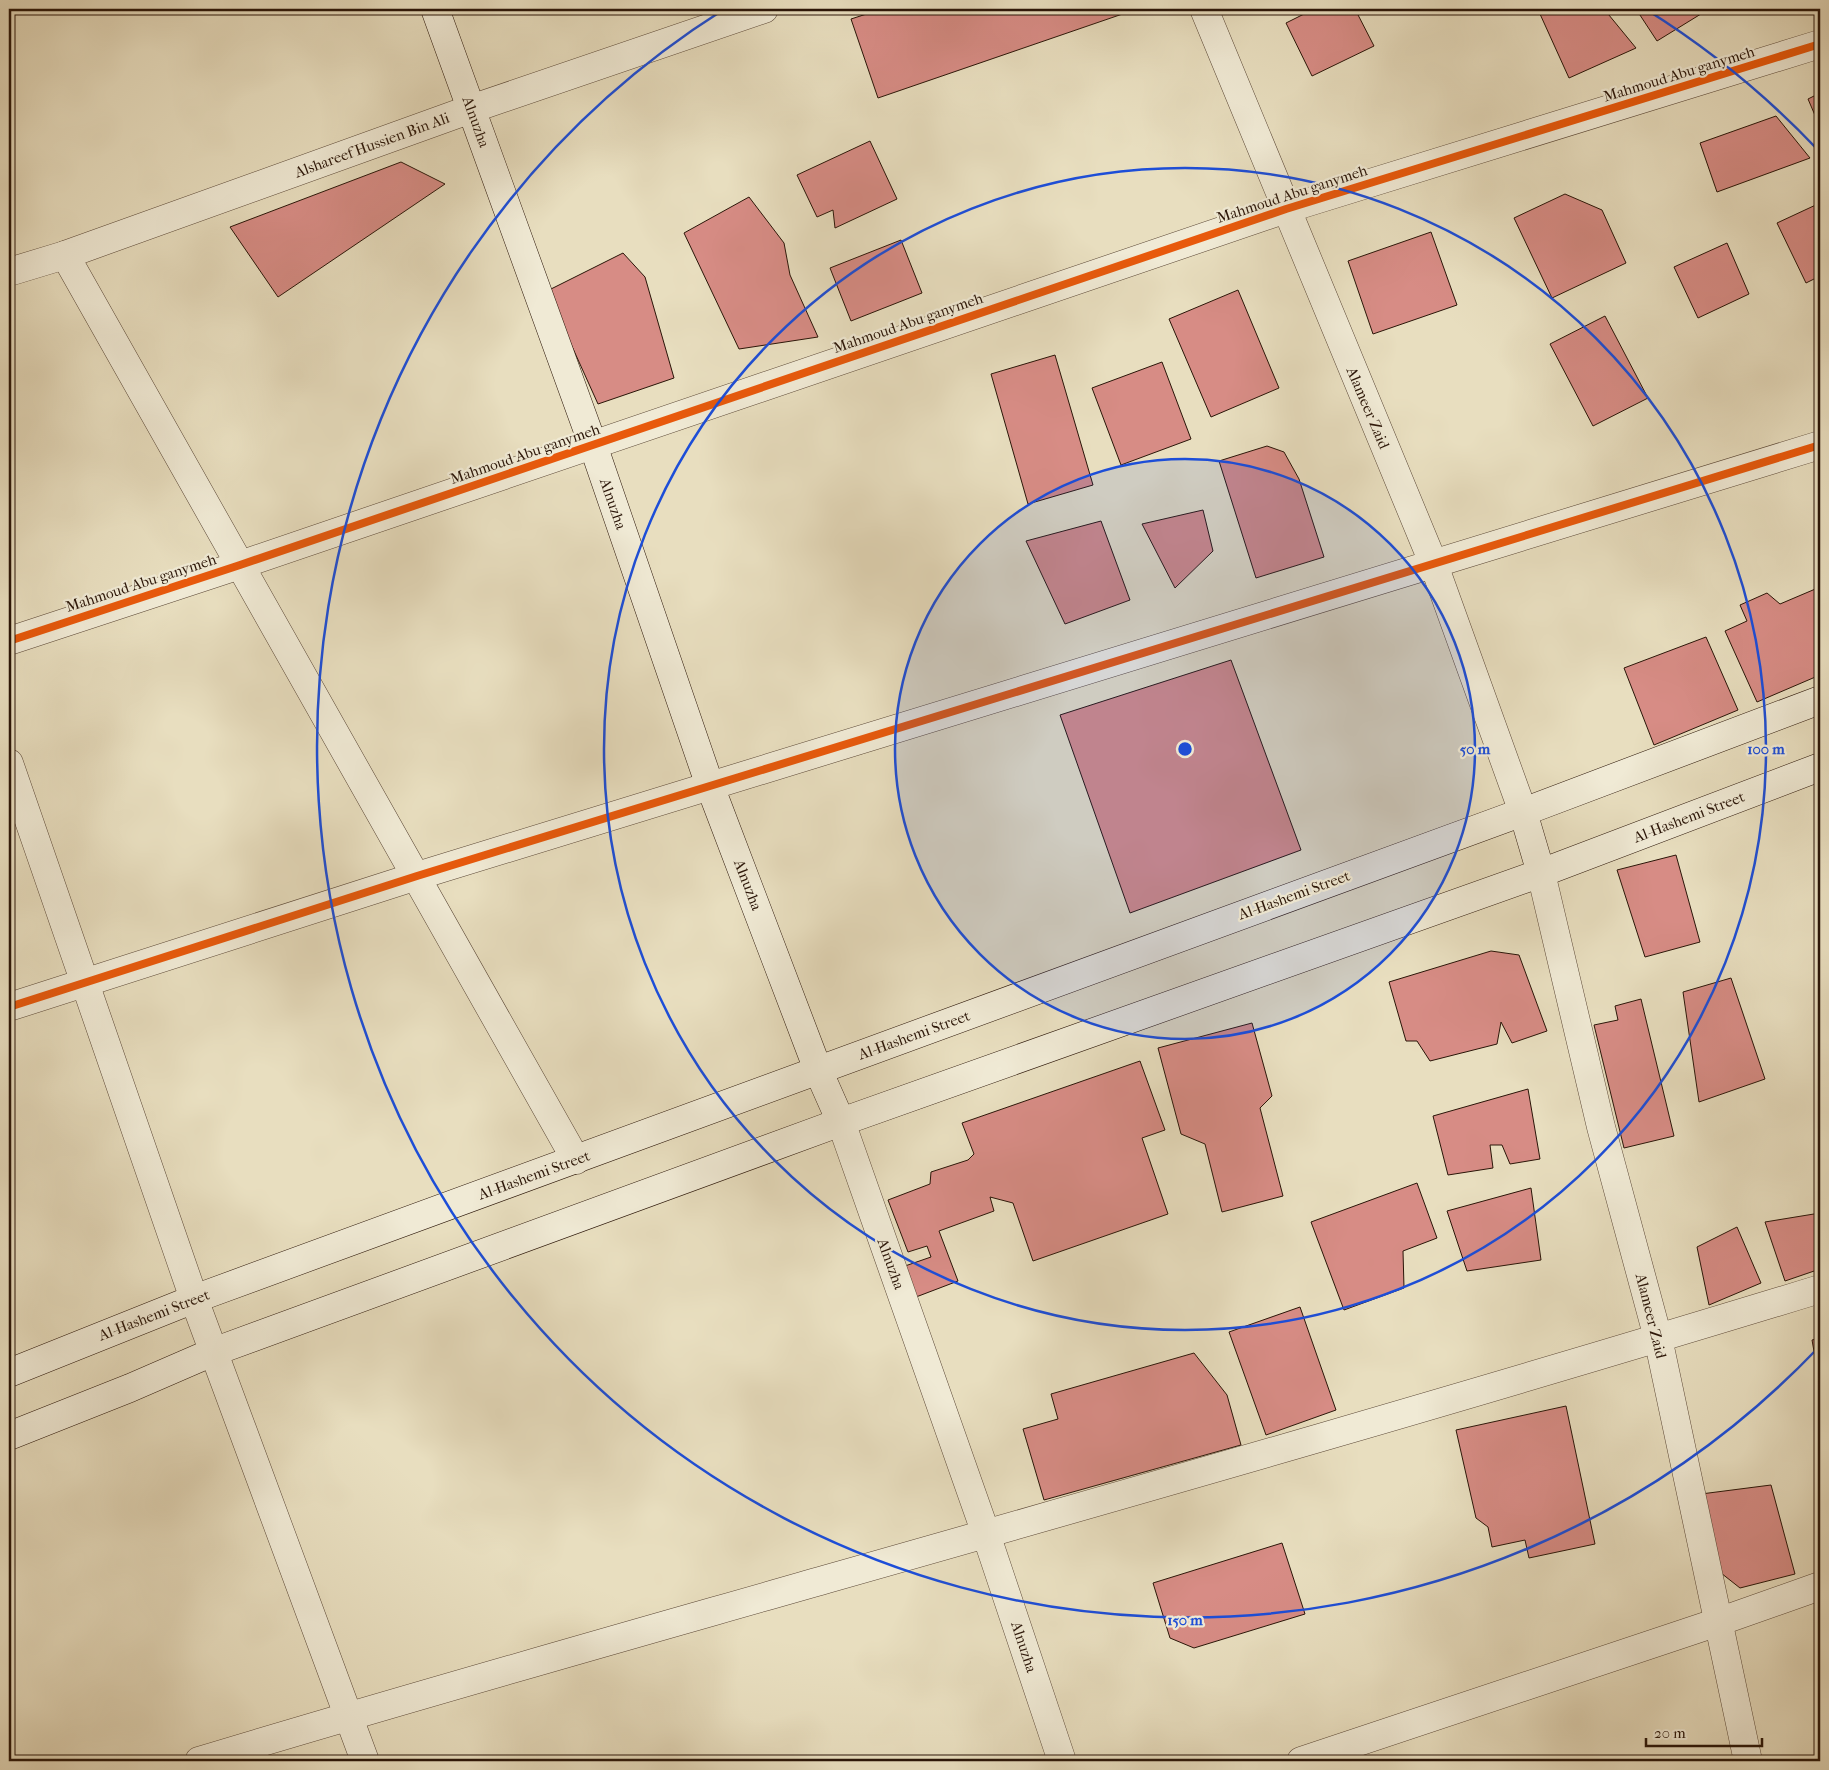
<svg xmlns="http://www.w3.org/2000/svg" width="1829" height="1770" viewBox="0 0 1829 1770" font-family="'IM FELL French Canon',serif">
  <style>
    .building { fill: #d78c85; stroke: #2a1508 }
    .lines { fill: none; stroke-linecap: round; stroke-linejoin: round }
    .minor-casing { stroke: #5a4736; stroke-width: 29 }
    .secondary-casing { stroke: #2a1508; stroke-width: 29 }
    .minor { stroke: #f0ead5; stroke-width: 28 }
    .secondary { stroke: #f0ead5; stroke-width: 28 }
    .cycleway-casing { stroke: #f0ead5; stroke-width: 11 }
    .cycleway { stroke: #e8590c; stroke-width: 8 }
    .ring { fill: none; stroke: #1d4ed8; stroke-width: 2.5 }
    .labels { text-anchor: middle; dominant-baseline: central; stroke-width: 4.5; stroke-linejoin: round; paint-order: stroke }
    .street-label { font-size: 15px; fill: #2a1508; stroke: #f0ead5 }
    .centre { fill: #1d4ed8; stroke: #f0ead5; stroke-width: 2.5 }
    .ring-label { font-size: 15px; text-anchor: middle; font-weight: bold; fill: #1d4ed8; stroke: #f0ead5; stroke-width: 4.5; stroke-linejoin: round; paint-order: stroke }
  </style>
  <rect width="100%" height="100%" fill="#e8debf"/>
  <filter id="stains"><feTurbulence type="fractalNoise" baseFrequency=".004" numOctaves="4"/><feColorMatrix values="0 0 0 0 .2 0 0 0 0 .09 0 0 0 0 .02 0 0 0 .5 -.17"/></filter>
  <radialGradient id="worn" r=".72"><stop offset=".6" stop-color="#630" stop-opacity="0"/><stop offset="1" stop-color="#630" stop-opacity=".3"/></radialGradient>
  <g class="building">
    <polygon points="882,9 1137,9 878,98 851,19"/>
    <polygon points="1314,9 1355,9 1374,46 1312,76 1286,23"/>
    <polygon points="1553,9 1604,9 1636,48 1569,78 1540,14"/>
    <polygon points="1636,9 1709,9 1657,41"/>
    <polygon points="1820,93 1820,127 1808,99"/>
    <polygon points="1776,116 1810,158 1717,192 1700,143"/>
    <polygon points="870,141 897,199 835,228 833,210 817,217 797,175"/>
    <polygon points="401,162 445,184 278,297 230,227"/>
    <polygon points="1565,194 1602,210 1626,263 1552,298 1514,218"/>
    <polygon points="749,197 784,243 790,275 818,337 739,349 684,233"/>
    <polygon points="1820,203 1820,276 1806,283 1777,223"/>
    <polygon points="1431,232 1457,305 1373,334 1348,261"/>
    <polygon points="901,240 922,293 851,321 830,268"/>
    <polygon points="1727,243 1749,294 1698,318 1674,267"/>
    <polygon points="623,253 645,277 674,378 598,404 547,291"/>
    <polygon points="1238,290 1279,388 1211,417 1169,319"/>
    <polygon points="1605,316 1648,398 1593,426 1550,344"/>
    <polygon points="1055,355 1093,485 1028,504 991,374"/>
    <polygon points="1162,362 1191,439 1121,465 1092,388"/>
    <polygon points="1267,446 1284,452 1299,479 1324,557 1256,578 1219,461"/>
    <polygon points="1203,510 1213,551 1175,588 1142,524"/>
    <polygon points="1101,521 1130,600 1065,624 1026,541"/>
    <polygon points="1820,587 1820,675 1757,702 1725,631 1747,621 1740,605 1767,593 1780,604"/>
    <polygon points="1706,637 1738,710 1654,745 1624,668"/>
    <polygon points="1231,660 1301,850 1130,913 1060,715"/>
    <polygon points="1676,855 1700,942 1645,957 1617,870"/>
    <polygon points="1491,951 1519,955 1547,1031 1512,1043 1501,1022 1497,1044 1430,1061 1417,1041 1406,1041 1389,982"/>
    <polygon points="1731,978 1765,1079 1699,1102 1683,992"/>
    <polygon points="1641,999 1674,1136 1624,1148 1594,1025 1618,1020 1615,1006"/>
    <polygon points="1252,1023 1272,1096 1260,1108 1283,1196 1222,1212 1205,1144 1181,1134 1158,1048"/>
    <polygon points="1140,1061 1165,1130 1142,1138 1168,1214 1033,1261 1013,1203 990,1197 994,1211 939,1231 958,1281 916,1297 905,1266 931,1257 927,1246 908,1252 888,1200 930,1184 931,1172 968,1160 974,1154 962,1123"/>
    <polygon points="1528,1089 1540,1159 1510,1164 1502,1145 1490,1145 1493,1168 1448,1175 1433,1116"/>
    <polygon points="1417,1183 1437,1238 1403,1251 1404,1288 1344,1310 1311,1222"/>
    <polygon points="1531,1188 1541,1260 1467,1271 1447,1211"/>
    <polygon points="1820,1213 1820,1269 1785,1281 1765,1222"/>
    <polygon points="1737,1227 1761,1283 1709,1305 1697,1247"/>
    <polygon points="1300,1307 1336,1410 1266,1435 1229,1332"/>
    <polygon points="1820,1338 1820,1385 1812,1340"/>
    <polygon points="1194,1353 1227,1395 1241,1445 1044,1500 1023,1429 1058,1419 1051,1394"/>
    <polygon points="1566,1406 1595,1544 1529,1558 1525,1540 1492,1547 1488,1527 1476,1518 1456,1430"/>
    <polygon points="1771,1485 1795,1574 1740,1588 1721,1573 1701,1494"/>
    <polygon points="1282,1543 1305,1614 1194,1648 1170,1638 1153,1583"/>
  </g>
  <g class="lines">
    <g class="minor-casing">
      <g id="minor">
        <polyline points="1204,9 1434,565 1523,812"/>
        <polyline points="65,255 576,1160"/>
        <polyline points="9,272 65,255 471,109 764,9"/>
        <polyline points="9,641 240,565 1286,209 1820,44"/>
        <polyline points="9,763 194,1299 365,1761"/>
        <polyline points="1541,873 1601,1127 1658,1338 1748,1761"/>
        <polyline points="9,1007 417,876 1820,445"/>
        <polyline points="841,1122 986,1534 1062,1761"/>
        <path d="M199,1761c208,-63 418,-122 628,-182 331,-94 663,-189 993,-290"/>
        <polyline points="1301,1761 1718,1622 1820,1586"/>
      </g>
    </g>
    <g class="secondary-casing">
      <g id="secondary">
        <polyline points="435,9 593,445 710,786 818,1070 841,1122"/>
        <polyline points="1523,812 1541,873"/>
        <polyline points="9,1373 194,1299 1523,812 1820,700"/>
        <polyline points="9,1436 130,1388 213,1352 841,1122 1541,873 1820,767"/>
      </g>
    </g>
    <use href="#minor" class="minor"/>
    <use href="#secondary" class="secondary"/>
    <g class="cycleway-casing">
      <g id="cycleway">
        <polyline points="9,641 240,565 1286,209 1820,44"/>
        <polyline points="9,1007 417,876 1820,445"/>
      </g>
    </g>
    <use href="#cycleway" class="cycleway"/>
  </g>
  <circle cx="1185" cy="749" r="290" fill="#1d4ed8" fill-opacity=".12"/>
  <g class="ring">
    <circle cx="1185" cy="749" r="290"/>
    <circle cx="1185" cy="749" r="581"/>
    <path d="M1817 1349A871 871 0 1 1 723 10M1647 10A871 871 0 0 1 1817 149"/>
  </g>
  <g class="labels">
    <g class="street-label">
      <text transform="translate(1679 74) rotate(-17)">Mahmoud Abu ganymeh</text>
      <text transform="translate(476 122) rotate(70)">Alnuzha</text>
      <text transform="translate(372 145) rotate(-20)">Alshareef Hussien Bin Ali</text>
      <text transform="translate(1292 194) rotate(-18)">Mahmoud Abu ganymeh</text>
      <text transform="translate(908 323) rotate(-19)">Mahmoud Abu ganymeh</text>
      <text transform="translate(1368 408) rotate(67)">Alameer Zaid</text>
      <text transform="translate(525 454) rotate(-19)">Mahmoud Abu ganymeh</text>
      <text transform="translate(613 504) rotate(71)">Alnuzha</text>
      <text transform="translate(141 583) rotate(-18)">Mahmoud Abu ganymeh</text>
      <text transform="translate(1689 817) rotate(-21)">Al-Hashemi Street</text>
      <text transform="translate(748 885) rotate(69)">Alnuzha</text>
      <text transform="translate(1294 895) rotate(-20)">Al-Hashemi Street</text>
      <text transform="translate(914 1035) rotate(-20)">Al-Hashemi Street</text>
      <text transform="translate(534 1175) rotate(-20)">Al-Hashemi Street</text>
      <text transform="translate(891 1264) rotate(70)">Alnuzha</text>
      <text transform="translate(154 1315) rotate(-21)">Al-Hashemi Street</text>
      <text transform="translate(1651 1316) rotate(76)">Alameer Zaid</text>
      <text transform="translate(1024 1647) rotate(72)">Alnuzha</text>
    </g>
  </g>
  <circle cx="1185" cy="749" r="8" class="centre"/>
  <g class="ring-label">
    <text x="1475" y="754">50 m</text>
    <text x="1766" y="754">100 m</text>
    <text x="1185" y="1625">150 m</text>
  </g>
  <rect width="1829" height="1770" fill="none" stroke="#e8debf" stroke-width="30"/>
  <rect x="10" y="10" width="1809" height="1750" fill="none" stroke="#2a1508" stroke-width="2.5"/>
  <rect x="15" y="15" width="1799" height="1740" fill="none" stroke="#2a1508"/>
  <path d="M1646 1738v8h116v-8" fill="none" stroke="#2a1508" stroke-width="2.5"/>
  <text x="1654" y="1738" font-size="15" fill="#2a1508" stroke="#f0ead5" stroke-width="4" paint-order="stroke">20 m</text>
  <rect width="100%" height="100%" filter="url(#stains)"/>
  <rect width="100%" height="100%" fill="url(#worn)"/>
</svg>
